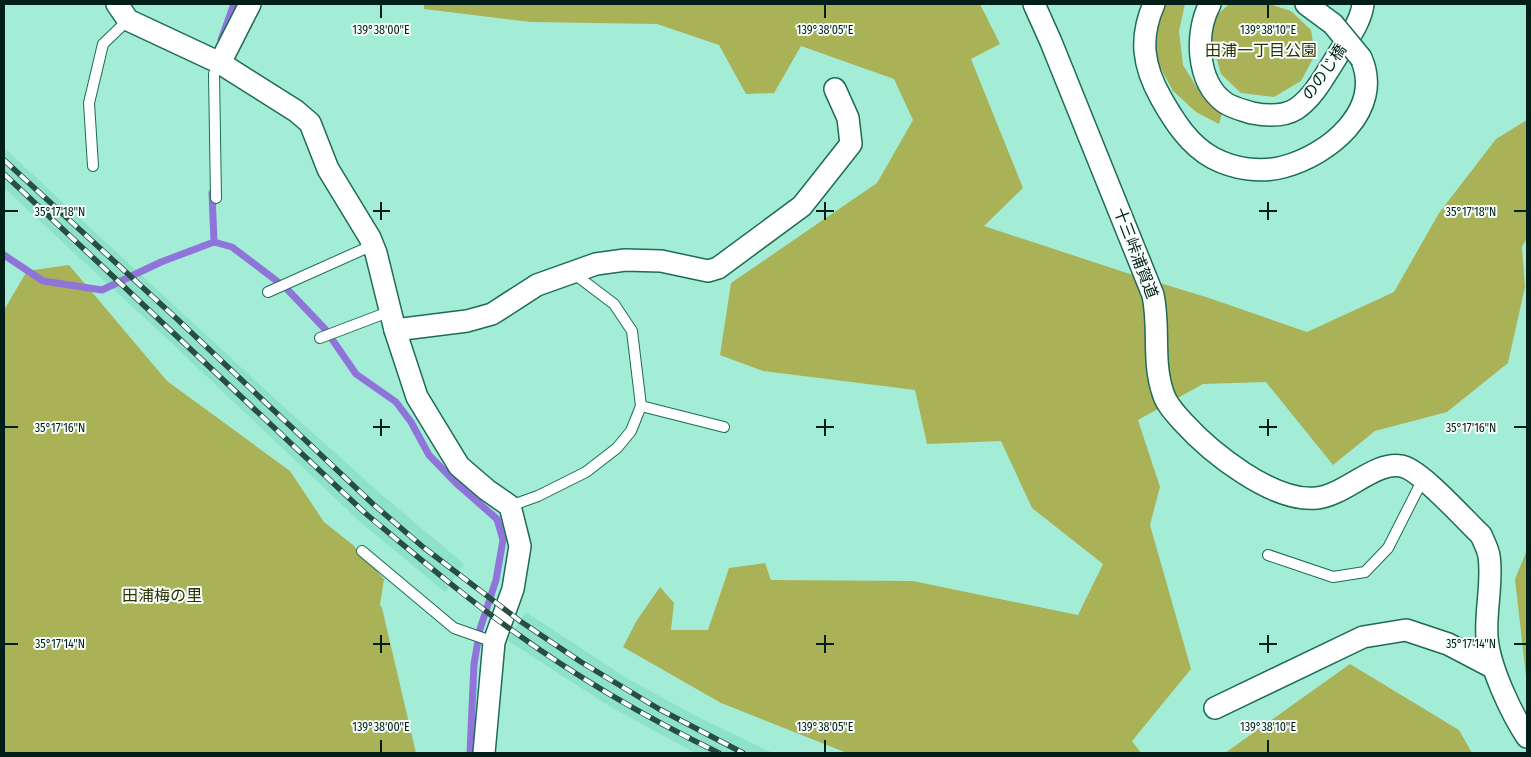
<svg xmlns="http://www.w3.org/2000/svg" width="1531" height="757" viewBox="0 0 1531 757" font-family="'Fira Sans Condensed','Noto Sans JP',sans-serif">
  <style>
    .built { fill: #8fe2ca }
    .green { fill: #aab258 }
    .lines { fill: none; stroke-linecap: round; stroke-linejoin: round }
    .stream { stroke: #8f75d9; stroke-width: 7 }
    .lane-casing { stroke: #1d6b58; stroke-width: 12 }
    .street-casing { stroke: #1d6b58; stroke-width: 24 }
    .lane { stroke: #fff; stroke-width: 10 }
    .street { stroke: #fff; stroke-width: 21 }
    .rail-casing { stroke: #264e43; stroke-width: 5.5 }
    .rail { stroke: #f7fefb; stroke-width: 4; stroke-dasharray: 11; stroke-linecap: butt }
    .street-bridge-casing { stroke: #1d6b58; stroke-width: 24; stroke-linecap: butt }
    .street-bridge { stroke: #fff; stroke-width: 21 }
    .ticks { fill: none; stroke: #011f18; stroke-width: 2 }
    .labels { text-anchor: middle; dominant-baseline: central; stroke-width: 4; stroke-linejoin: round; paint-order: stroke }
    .park-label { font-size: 16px; fill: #2e3100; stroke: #f7fefb }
    .street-label { font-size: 16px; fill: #011f18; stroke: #f7fefb }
    .ticks-label { font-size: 12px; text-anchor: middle; fill: #011f18; stroke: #f7fefb; stroke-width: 4; stroke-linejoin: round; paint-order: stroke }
  </style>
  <rect width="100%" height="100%" fill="#a3edd7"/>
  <g class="built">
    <polygon points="4,148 283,406 381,494 464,564 445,592 359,521 163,335 4,188"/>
    <polygon points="526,612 628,679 702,719 773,753 695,753 609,706 507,640"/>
  </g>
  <g class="green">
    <polygon points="424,4 980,4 1000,44 971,59 1023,188 984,226 1130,274 1206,297 1307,332 1394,292 1439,213 1496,139 1527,120 1527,238 1522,247 1525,287 1508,363 1447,412 1375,431 1333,465 1266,382 1203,384 1138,420 1160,487 1150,525 1191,669 1132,741 1141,753 847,753 721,703 623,647 637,620 660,587 674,603 671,630 708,630 729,568 765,563 771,580 913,581 1078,615 1103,564 1032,508 1001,441 927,444 915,390 763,371 720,355 731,283 877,183 913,120 894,79 801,46 774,93 746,94 719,45 657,24 531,22 424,9"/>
    <polygon points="1162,4 1185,4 1179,31 1183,65 1201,94 1223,110 1219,124 1196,112 1173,91 1159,65 1153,35"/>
    <polygon points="1236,4 1269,4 1291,11 1311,30 1315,55 1301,81 1274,97 1241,93 1221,74 1212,41 1215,17 1228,5"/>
    <polygon points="69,265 167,381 290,471 324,522 353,545 384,579 380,605 382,608 416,753 4,753 4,310 27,271"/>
    <polygon points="1527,550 1527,685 1515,579"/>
    <polygon points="1350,664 1459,730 1472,753 1225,753"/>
  </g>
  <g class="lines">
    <g class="stream">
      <polyline points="221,40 234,4"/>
      <polyline points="214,242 232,247 286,288 325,329 356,374 396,402 411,422 429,455 456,483 497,519 503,540 496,580 480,629 474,664 470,753"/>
      <polyline points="4,255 43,281 102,290 161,262 214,242 212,193"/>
    </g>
    <g class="lane-casing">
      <g id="lane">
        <polyline points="93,166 89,103 103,44 128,20"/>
        <polyline points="216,198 214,74 220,63"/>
        <polyline points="268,292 373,245"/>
        <polyline points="320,338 391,311"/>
        <polyline points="641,406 724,427"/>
        <polyline points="510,506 538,496 586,472 617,448 631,431 641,406 632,331 614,304 573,273"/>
        <polyline points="362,551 454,628 494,642"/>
        <polyline points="1268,555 1333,577 1365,572 1388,548 1423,479"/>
      </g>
    </g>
    <g class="street-casing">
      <g id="street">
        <polyline points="117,4 128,20 220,63 296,111 310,123 328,169 370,238 376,253 395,330 417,397 459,466 487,490 510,506 520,546 513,589 494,642 484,753"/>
        <path d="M1034,4l17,38 102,253c7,33 -1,66 10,98 3,11 12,20 19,28 28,31 91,82 135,77 28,-3 58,-37 84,-32 18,2 64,54 80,69 3,7 7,14 8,21 4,26 -4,55 -2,81 2,29 24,76 40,100"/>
        <path d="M1154,4c-15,34 -11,62 7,94 13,23 28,47 52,60 21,11 47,15 70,9 46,-12 101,-57 78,-109"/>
        <path d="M1210,4c-15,28 -14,77 14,98 8,6 19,8 28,11 15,3 31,4 44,-4 18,-12 29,-34 40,-51 10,-17 25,-35 27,-54"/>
        <polyline points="1306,4 1333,24"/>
        <polyline points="220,63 250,4"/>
        <polyline points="395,330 467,321 492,314 537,285 596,264 625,260 661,261 708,271 718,268 802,206 851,144 848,118 835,89"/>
        <polyline points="1215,708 1363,637 1406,630 1448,644 1492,667"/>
      </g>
    </g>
    <use href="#lane" class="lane"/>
    <use href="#street" class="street"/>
    <g class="rail-casing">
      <g id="rail">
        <polyline points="4,160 177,319 373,504 423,547 520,621 581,662 659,709 743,753"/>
        <path d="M4,174l361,339c48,40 97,82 148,118 65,47 134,87 206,122"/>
      </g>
    </g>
    <use href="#rail" class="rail"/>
    <g class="street-bridge-casing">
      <polyline id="street-bridge" points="1333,24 1361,58"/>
    </g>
    <use href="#street-bridge" class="street-bridge"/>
  </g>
  <path class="ticks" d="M381,5v13M825,5v13M1268,5v13M381,202v18M825,202v18M1268,202v18M5,211h13M373,211h17M816,211h18M1259,211h18M1514,211h12M381,419v17M825,419v17M1268,419v17M5,427h13M373,427h17M816,427h18M1259,427h18M1514,427h12M381,635v18M825,635v18M1268,635v18M5,644h13M373,644h17M816,644h18M1259,644h18M1514,644h12M381,740v12M825,740v12M1268,740v12"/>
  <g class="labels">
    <g class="park-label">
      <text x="1261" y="50">田浦一丁目公園</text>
      <text x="162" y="595">田浦梅の里</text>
    </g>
    <g class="street-label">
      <text transform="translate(1324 72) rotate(-55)">ののじ橋</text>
      <text transform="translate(1136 253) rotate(69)">十三峠浦賀道</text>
    </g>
  </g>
  <g class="ticks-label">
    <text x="381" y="34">139°38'00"E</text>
    <text x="825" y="34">139°38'05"E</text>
    <text x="1268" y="34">139°38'10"E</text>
    <text x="60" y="216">35°17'18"N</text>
    <text x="1471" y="216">35°17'18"N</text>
    <text x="60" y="432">35°17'16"N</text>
    <text x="1471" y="432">35°17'16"N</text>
    <text x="60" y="648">35°17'14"N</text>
    <text x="1471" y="648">35°17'14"N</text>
    <text x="381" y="731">139°38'00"E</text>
    <text x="825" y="731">139°38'05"E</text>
    <text x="1268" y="731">139°38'10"E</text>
  </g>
  <rect width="1531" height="757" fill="none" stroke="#011f18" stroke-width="10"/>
</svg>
